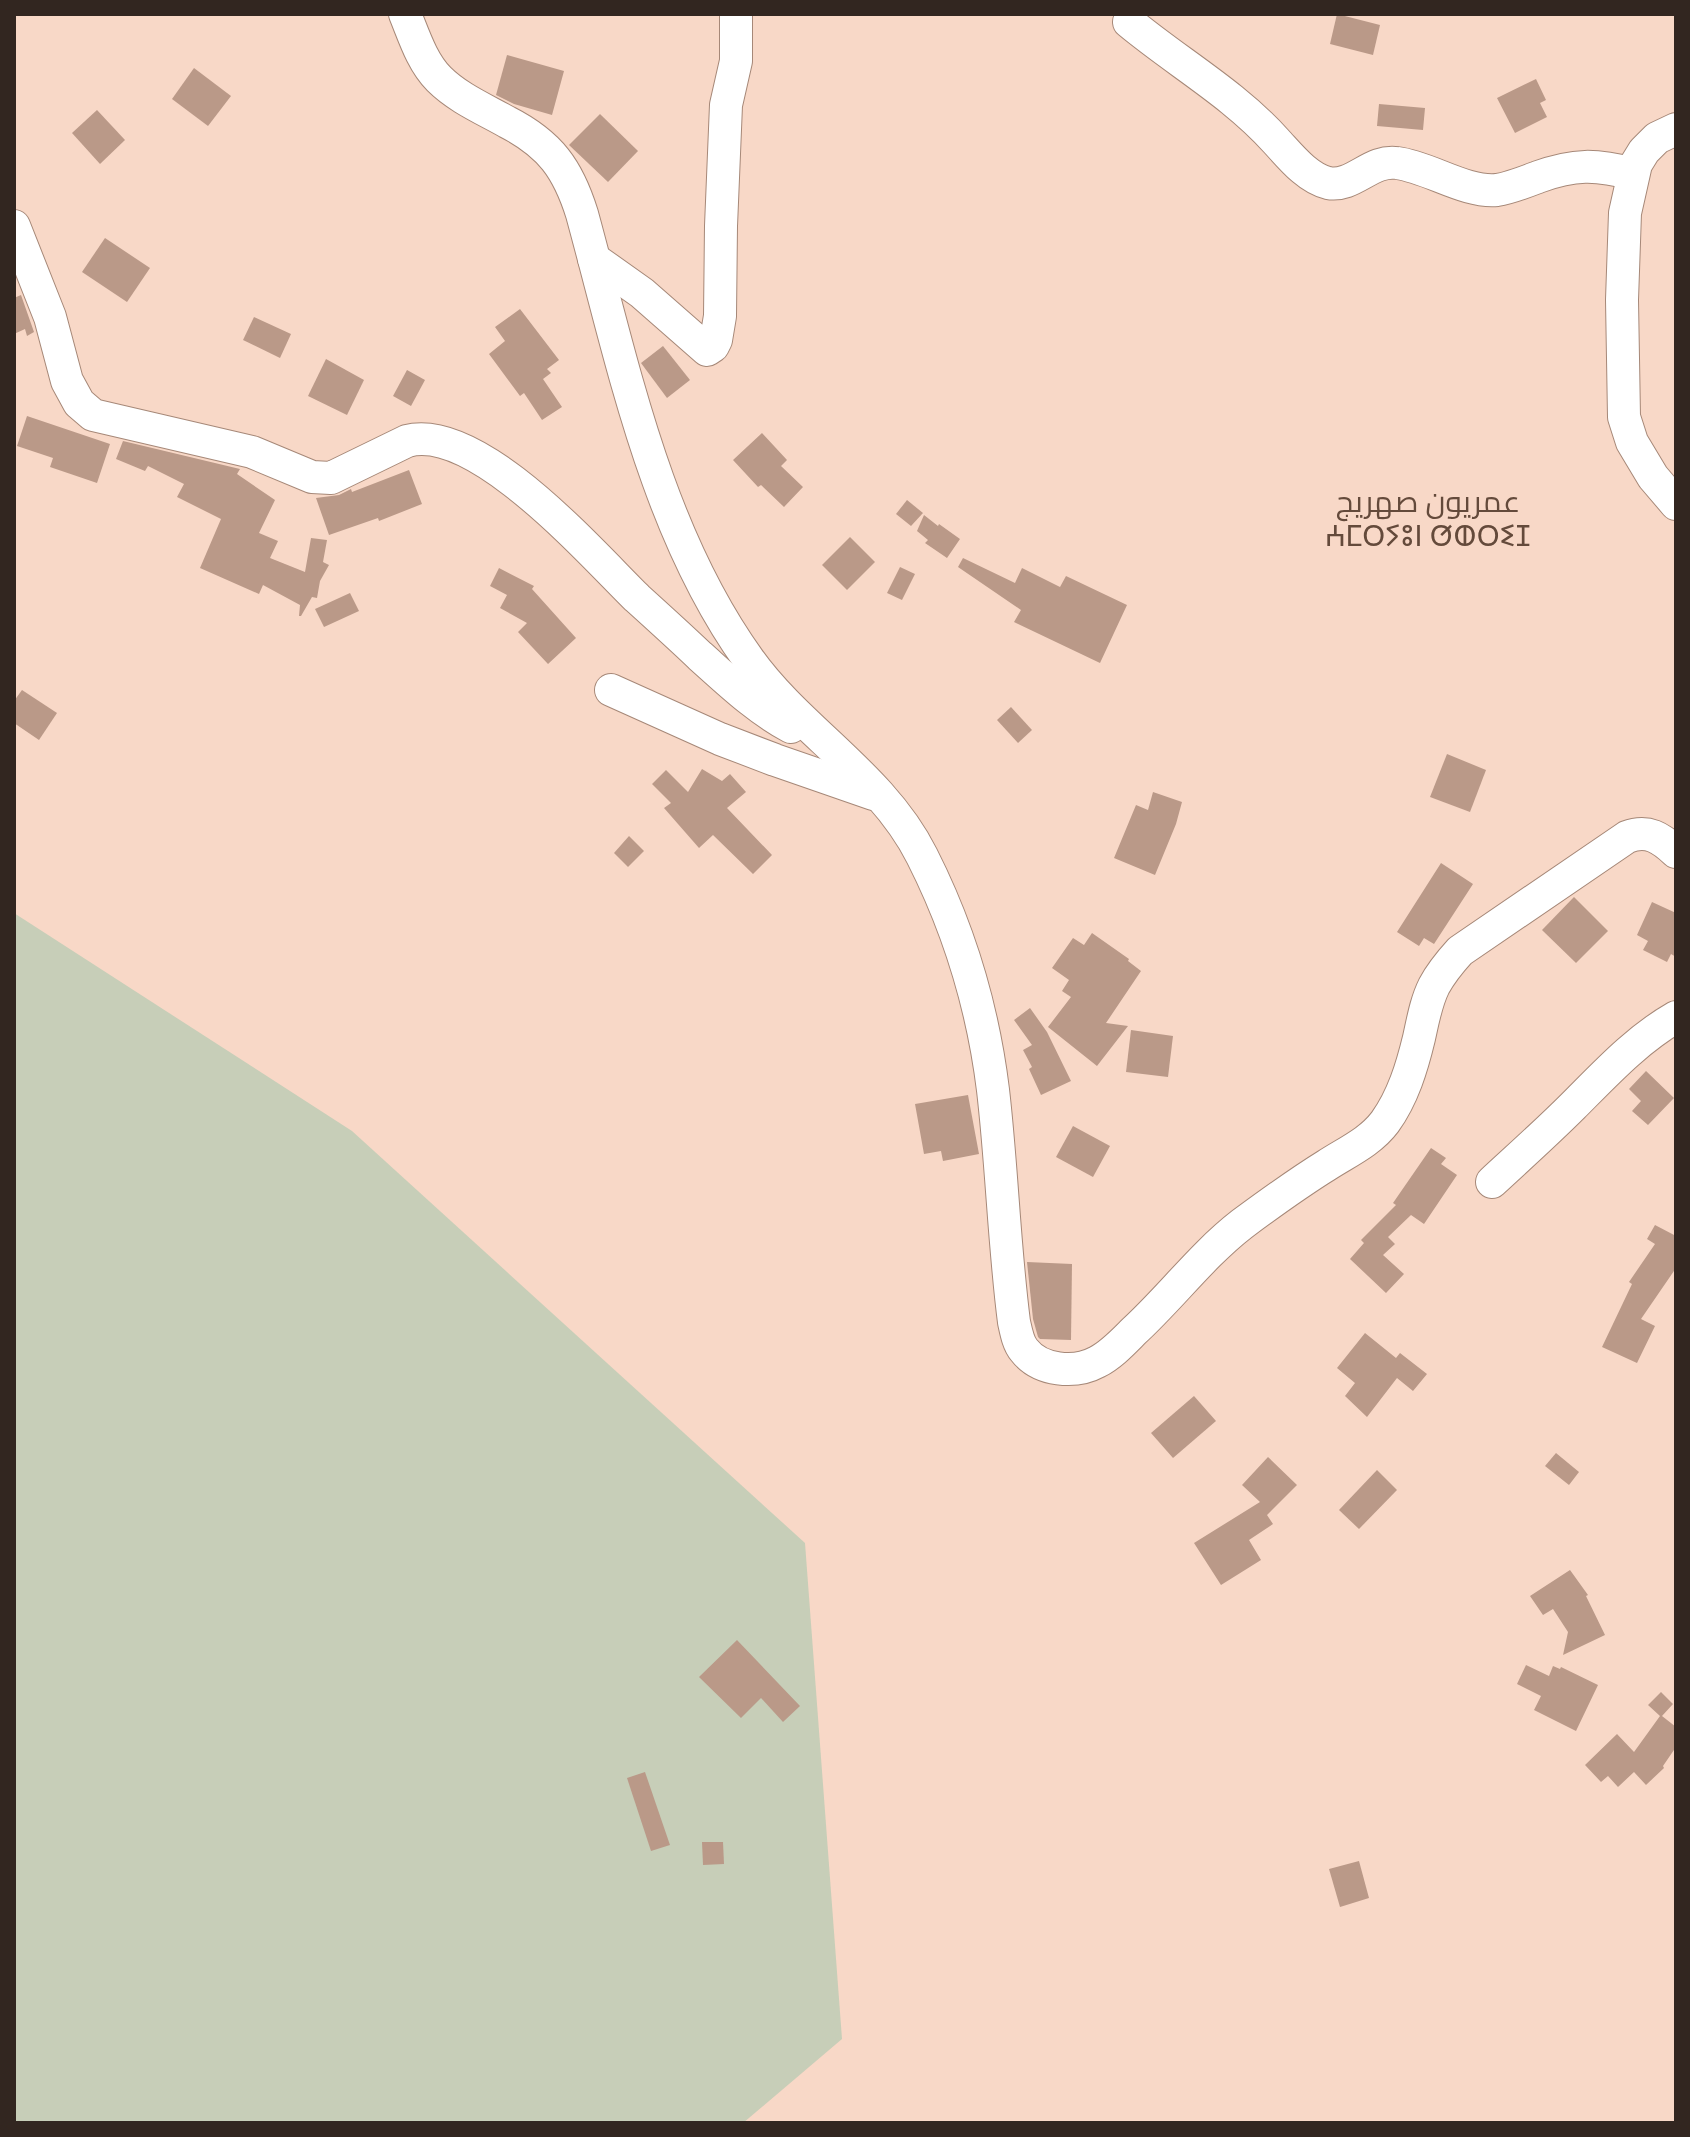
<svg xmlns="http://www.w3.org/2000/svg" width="1690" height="2137" viewBox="0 0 1690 2137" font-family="'IBM Plex Serif',Cairo,'Noto Sans Tifinagh',serif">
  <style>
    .green { fill: #c7ceb8 }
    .building { fill: #ba9988 }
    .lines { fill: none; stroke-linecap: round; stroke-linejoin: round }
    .minor-casing { stroke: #a68878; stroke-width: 34 }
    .minor { stroke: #fff; stroke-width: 32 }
    .labels { text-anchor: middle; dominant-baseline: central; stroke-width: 7; stroke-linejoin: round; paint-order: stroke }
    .quarter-label { font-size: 30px; fill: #644a3b; stroke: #f8d8c7 }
  </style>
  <rect width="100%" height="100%" fill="#f8d8c7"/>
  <polygon class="green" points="14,913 352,1131 805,1543 842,2039 743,2123 14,2123"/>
  <g class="building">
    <polygon points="1337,14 1380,25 1373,55 1330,44"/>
    <polygon points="507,55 564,71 552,115 514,104 496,95"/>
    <polygon points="194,68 231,96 208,126 172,99"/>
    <polygon points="1536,79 1546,100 1540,103 1547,117 1515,133 1497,98"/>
    <polygon points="1379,104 1425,108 1423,130 1377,126"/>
    <polygon points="97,110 125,140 100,164 72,133"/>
    <polygon points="600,114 638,151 608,182 569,145"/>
    <polygon points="105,238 150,268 127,302 82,272"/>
    <polygon points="21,295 34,332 27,336 25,329 14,334 14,298"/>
    <polygon points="520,309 559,360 547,369 551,373 543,379 562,407 542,420 524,393 520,396 489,354 505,341 495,327"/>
    <polygon points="254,317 291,334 280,358 243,340"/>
    <polygon points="663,346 690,380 667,398 641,363"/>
    <polygon points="326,359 364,380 347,415 308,396"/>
    <polygon points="407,370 425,380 411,406 393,396"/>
    <polygon points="27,416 110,444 97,483 50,467 53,458 17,446"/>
    <polygon points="762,433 787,460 781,466 803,487 784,507 761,485 758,487 733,460"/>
    <polygon points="123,441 240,469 237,474 275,500 259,533 278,541 270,558 305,572 311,538 327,540 323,562 329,565 320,581 317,598 312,597 301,616 299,616 300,605 263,585 259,594 200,568 221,519 177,497 184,484 148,466 145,471 116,459"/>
    <polygon points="409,470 422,504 379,521 378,518 329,535 316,498 339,495 351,489 352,492"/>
    <polygon points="907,500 923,513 911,526 896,514"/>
    <polygon points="924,515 938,526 939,524 960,539 947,558 925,543 928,540 917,531"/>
    <polygon points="850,537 875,562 847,590 822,565"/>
    <polygon points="963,558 1015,583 1022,568 1060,587 1066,576 1127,605 1100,663 1014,622 1021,610 958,567"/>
    <polygon points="900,567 915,574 902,600 887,593"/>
    <polygon points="499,568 534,586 532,589 576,638 548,664 518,632 527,623 500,608 507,595 490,586"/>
    <polygon points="350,593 359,611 324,627 315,609"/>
    <polygon points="22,690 57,713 39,740 14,723 14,701"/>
    <polygon points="1011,707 1032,730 1018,743 997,720"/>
    <polygon points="1447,754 1486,770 1470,812 1430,797"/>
    <polygon points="702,769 722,781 730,774 746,792 727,808 772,855 753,874 713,835 699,848 664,808 671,803 652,784 666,770 688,792"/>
    <polygon points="1153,792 1182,802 1176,824 1155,875 1114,858 1136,805 1148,810"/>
    <polygon points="629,836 644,851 628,867 614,853"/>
    <polygon points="1441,863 1473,884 1434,944 1424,938 1419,946 1397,932"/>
    <polygon points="1574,897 1608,931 1576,963 1542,930"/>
    <polygon points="1652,902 1676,913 1676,957 1671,954 1667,962 1643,950 1648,941 1637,935"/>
    <polygon points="1092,933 1129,959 1128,961 1141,971 1106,1023 1128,1026 1097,1066 1048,1027 1071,997 1062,991 1069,980 1052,968 1073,938 1084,945"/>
    <polygon points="1030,1008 1047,1032 1071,1081 1041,1095 1029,1069 1032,1067 1023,1050 1032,1045 1014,1020"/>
    <polygon points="1131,1030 1173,1036 1168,1077 1126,1072"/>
    <polygon points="1646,1071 1674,1098 1648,1125 1632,1111 1641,1101 1629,1089"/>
    <polygon points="968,1095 979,1154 943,1161 941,1151 924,1154 915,1104"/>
    <polygon points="1073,1126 1110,1146 1093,1177 1056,1157"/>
    <polygon points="1431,1148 1446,1158 1441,1164 1457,1175 1424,1224 1411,1215 1388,1237 1395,1244 1383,1255 1404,1274 1386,1293 1350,1259 1364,1243 1361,1240 1396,1205 1393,1203"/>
    <polygon points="1655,1225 1676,1236 1676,1268 1641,1319 1655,1326 1637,1363 1602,1347 1632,1284 1629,1282 1655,1244 1647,1239"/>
    <polygon points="1027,1262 1072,1264 1071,1340 1040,1339 1038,1337 1033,1319"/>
    <polygon points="1365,1333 1396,1358 1400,1353 1427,1374 1413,1391 1397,1378 1367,1417 1345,1396 1355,1383 1337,1368"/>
    <polygon points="1194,1396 1216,1421 1173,1458 1151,1433"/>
    <polygon points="1556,1453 1579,1472 1569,1485 1545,1466"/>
    <polygon points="1268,1457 1297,1485 1267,1515 1273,1524 1249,1540 1261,1560 1221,1585 1194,1543 1260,1502 1242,1485"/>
    <polygon points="1377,1470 1397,1490 1359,1529 1339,1510"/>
    <polygon points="1570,1570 1588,1595 1586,1596 1605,1635 1563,1655 1568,1632 1553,1609 1543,1615 1530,1596"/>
    <polygon points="737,1640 800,1706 783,1722 761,1698 741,1718 699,1677"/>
    <polygon points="1526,1665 1549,1676 1553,1666 1560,1669 1561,1667 1598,1685 1576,1731 1534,1710 1541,1696 1517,1684"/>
    <polygon points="1661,1692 1673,1704 1662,1716 1676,1727 1676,1747 1663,1766 1664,1768 1646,1785 1634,1772 1618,1787 1608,1776 1601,1782 1585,1765 1617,1734 1634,1752 1660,1716 1648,1705"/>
    <polygon points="645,1772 670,1845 651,1851 627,1778"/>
    <polygon points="702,1842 723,1842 724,1864 703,1865"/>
    <polygon points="1359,1861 1369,1898 1340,1907 1329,1869"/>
  </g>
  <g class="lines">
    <g class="minor-casing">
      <g id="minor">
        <path d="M405,14c9,22 17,48 34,65 19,19 45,30 68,43 43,22 61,47 75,92 41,150 74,317 167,446 51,71 133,116 173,196 37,73 61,153 71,234 9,77 11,155 21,232 2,9 4,21 10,28 16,21 51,24 73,12 14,-7 26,-20 37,-31 37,-34 68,-76 108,-107 27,-20 56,-41 85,-59 20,-13 43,-23 58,-43 18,-25 27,-55 34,-84 4,-18 7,-36 15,-52 7,-13 16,-24 26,-35l167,-114c21,-8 34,1 49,15"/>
        <path d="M1129,22c48,40 105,72 147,119 14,15 31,37 52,42 25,5 43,-24 69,-20 32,4 68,30 100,27 13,-2 28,-8 41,-13 36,-13 58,-13 95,-3"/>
        <polyline points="1676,129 1657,138 1644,151 1636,164 1625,213 1622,300 1624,417 1632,442 1653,477 1676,504"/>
        <path d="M14,226l36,91 17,64 12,22 14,12 159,37 60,25 19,1 76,-37c70,-19 184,112 230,157 21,19 42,38 63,58 28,25 57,53 91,71"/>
        <polyline points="594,259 642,293 707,350 713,346 716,340 720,316 721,226 726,105 736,61 736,14"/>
        <polyline points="611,690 720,739 775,760 873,794"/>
        <path d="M1492,1182c27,-25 55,-50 81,-76 32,-32 63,-66 103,-89"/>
      </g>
    </g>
    <use href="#minor" class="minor"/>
  </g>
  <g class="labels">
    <g class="quarter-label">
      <text x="1428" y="500">عمريون صهريج<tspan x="1428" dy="34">ⵄⵎⵔⵢⵓⵏ ⵚⵀⵔⵉⵊ</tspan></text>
    </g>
  </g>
  <rect width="1690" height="2137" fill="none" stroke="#322620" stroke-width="32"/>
</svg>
